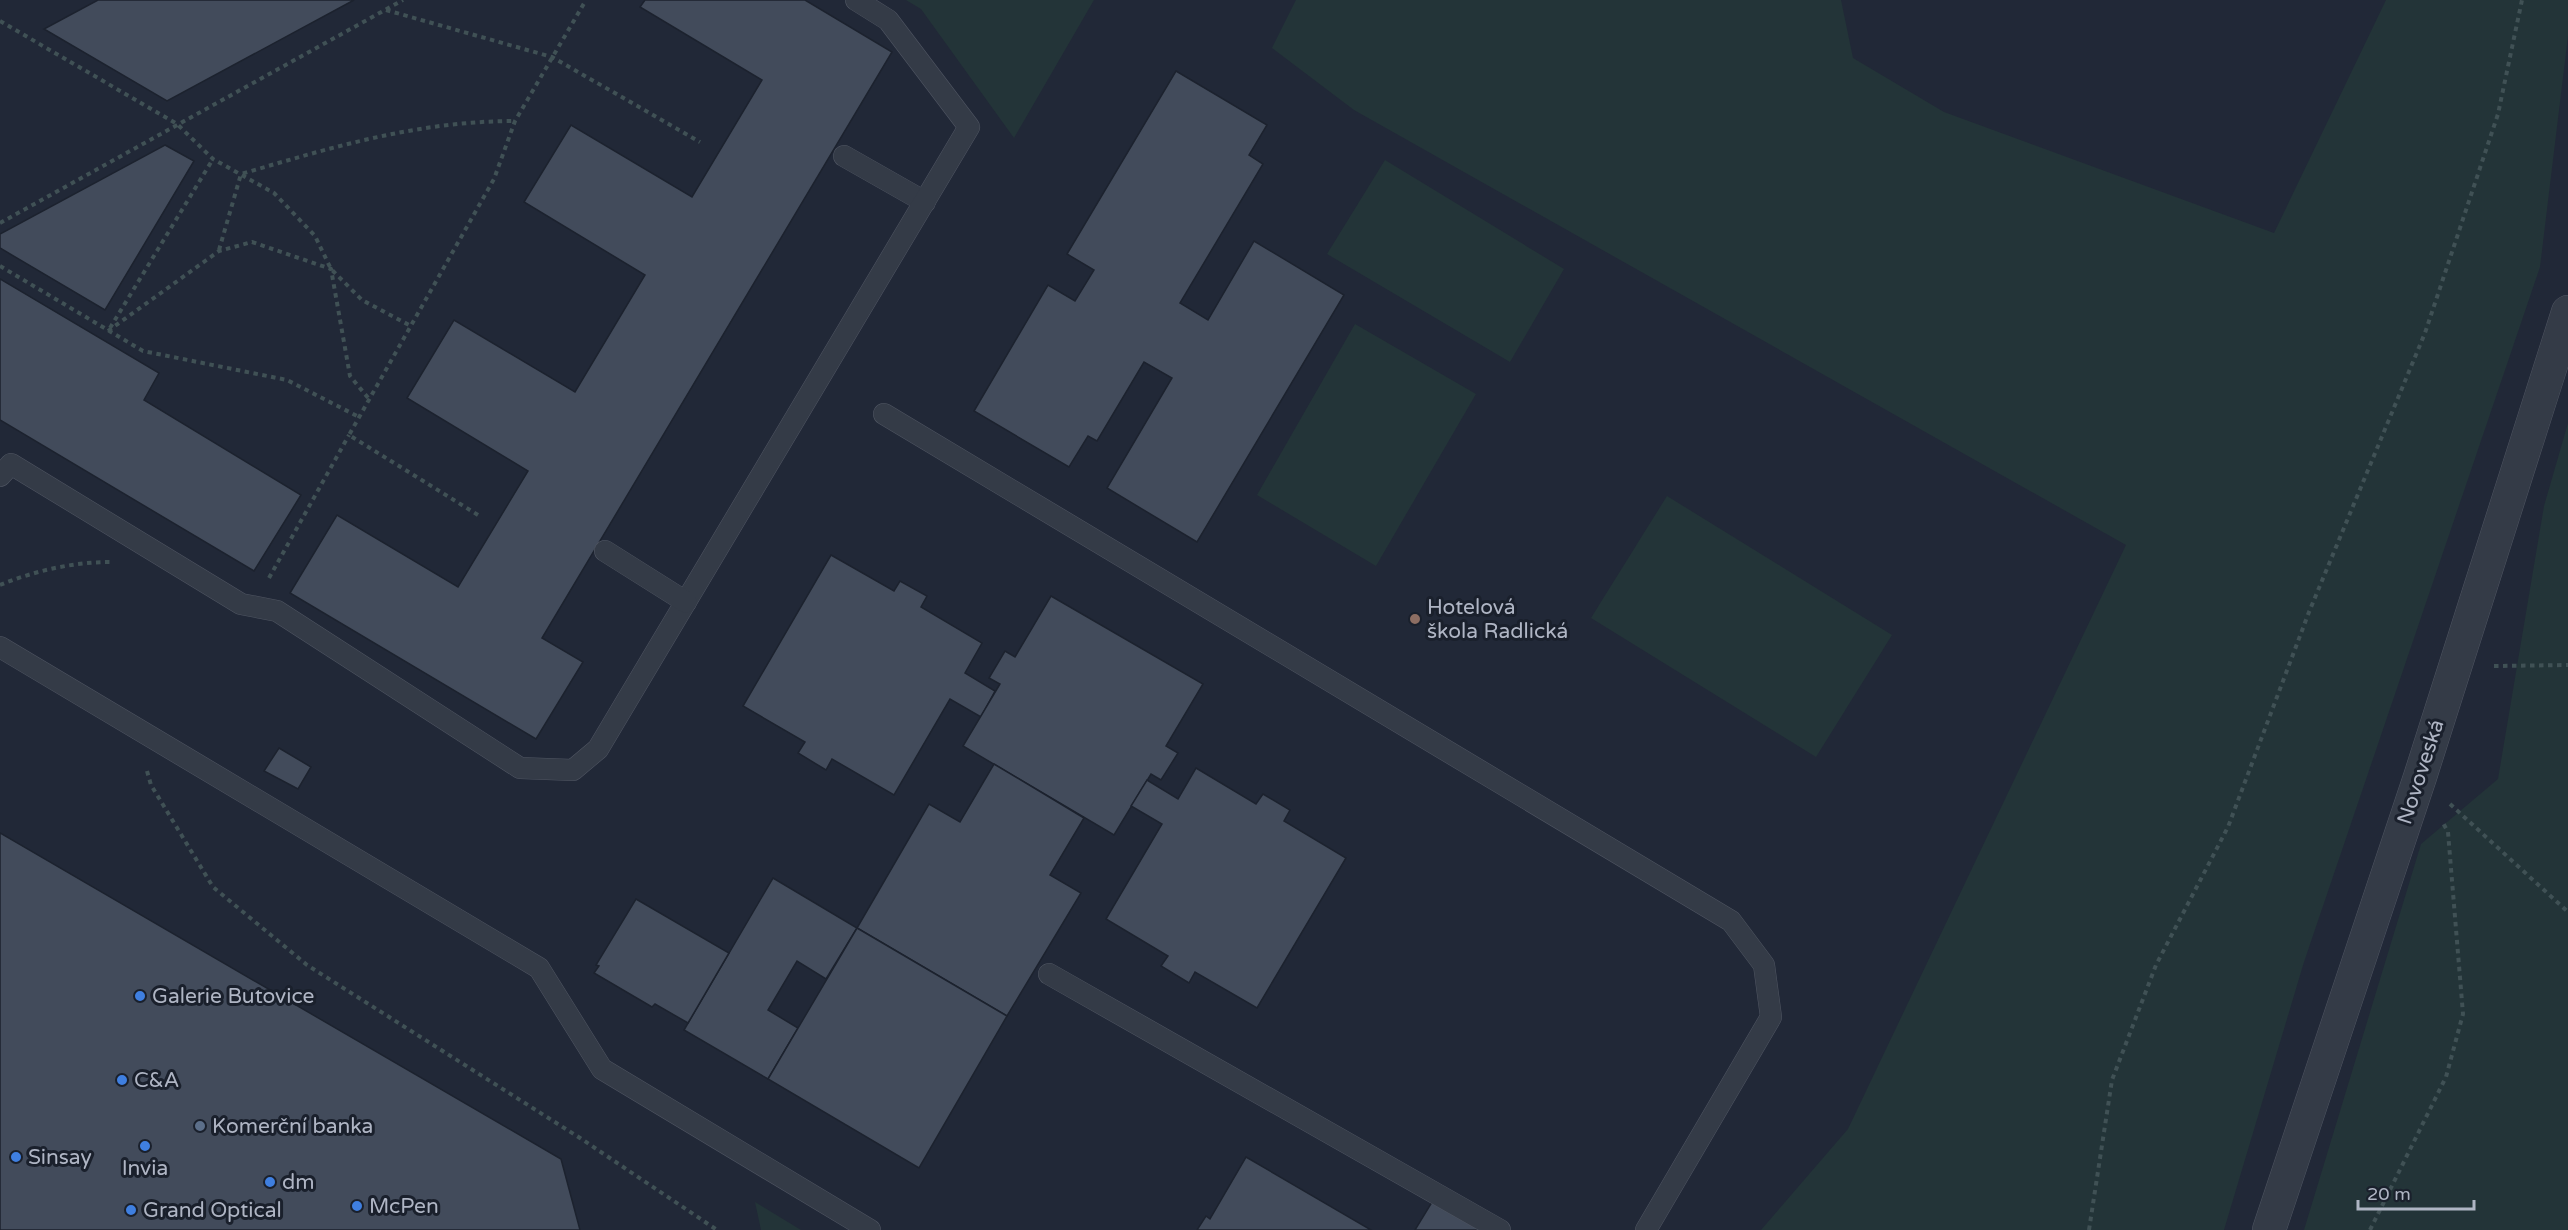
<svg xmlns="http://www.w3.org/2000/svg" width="2568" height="1230" viewBox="0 0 2568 1230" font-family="'Varela Round',sans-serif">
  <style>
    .green { fill: #233438 }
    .building { fill: #424b5b; stroke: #1c222e; stroke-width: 1.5 }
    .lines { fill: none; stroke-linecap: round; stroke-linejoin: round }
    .service-casing { stroke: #4f5562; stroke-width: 22 }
    .minor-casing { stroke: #4f5562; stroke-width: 34 }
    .path { stroke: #405155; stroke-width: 4; stroke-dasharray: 4.5 4.5; stroke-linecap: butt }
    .service { stroke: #343b47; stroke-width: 21 }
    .minor { stroke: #343b47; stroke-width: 33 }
    .education-dot { fill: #8d6e63; stroke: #1a202c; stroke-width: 2 }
    .shop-dot { fill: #3f7fe0; stroke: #1a202c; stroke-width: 2 }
    .service-dot { fill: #5c6f8a; stroke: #1a202c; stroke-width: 2 }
    .labels { text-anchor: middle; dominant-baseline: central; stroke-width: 6; stroke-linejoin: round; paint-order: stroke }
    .poi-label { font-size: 21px; fill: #afb5c4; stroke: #1a202c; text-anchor: start }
    .street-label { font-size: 21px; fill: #afb5c4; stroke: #1a202c }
  </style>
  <rect width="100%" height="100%" fill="#212837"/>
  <g class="green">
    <polygon points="906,0 1094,0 1014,138 921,9"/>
    <polygon points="1296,0 1841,0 1853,58 1944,112 2274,233 2386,0 2568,0 2568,36 2540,267 2304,962 2224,1230 1761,1230 1848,1129 2126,545 1354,110 1272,48"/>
    <polygon points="1385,160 1564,269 1510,362 1327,254"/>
    <polygon points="1355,324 1476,394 1376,566 1257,495"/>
    <polygon points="2568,423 2568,1230 2304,1230 2421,844 2498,779 2544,506"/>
    <polygon points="1667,496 1892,635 1816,757 1591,618"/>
    <polygon points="755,1202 801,1230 761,1230"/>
  </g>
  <g class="building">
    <polygon points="98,0 354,0 167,101 44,29"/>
    <polygon points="645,0 805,0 892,52 542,638 583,662 536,739 290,593 337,515 458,587 528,471 407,398 454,320 575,392 645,275 524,202 571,125 692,197 762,80 640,7"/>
    <polygon points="1176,71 1267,125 1249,155 1263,164 1180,303 1208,320 1254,241 1344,295 1197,542 1107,488 1172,378 1144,362 1097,441 1088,436 1069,467 974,411 1048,285 1075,301 1094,270 1067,254"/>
    <polygon points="165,145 194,161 105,310 0,248 0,234"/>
    <polygon points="0,279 159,373 144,400 301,495 254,571 0,420"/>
    <polygon points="831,555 894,591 900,581 927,596 921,607 982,643 965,673 995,691 981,717 950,699 894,795 832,759 826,770 798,753 805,742 743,706"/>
    <polygon points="1051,596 1203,684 1166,746 1178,753 1161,780 1151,774 1114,835 963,746 1000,684 989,678 1005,651 1015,657"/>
    <polygon points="279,748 311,767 298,789 264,771"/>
    <polygon points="994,764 1084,818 1050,875 1081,893 1007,1016 857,928 929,804 960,822"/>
    <polygon points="1196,768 1256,804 1263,794 1290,810 1284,821 1346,858 1257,1008 1195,972 1189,983 1161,966 1168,956 1106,919 1162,824 1131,806 1147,780 1178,799"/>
    <polygon points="0,833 561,1159 580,1230 0,1230"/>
    <polygon points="773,878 857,928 826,979 797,961 768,1010 798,1028 768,1079 684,1030"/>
    <polygon points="636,899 729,953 688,1023 655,1004 652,1007 594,973 599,966 596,965"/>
    <polygon points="857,928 1007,1016 919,1168 768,1079"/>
    <polygon points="1246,1157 1371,1230 1197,1230 1206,1216 1210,1219"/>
    <polygon points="1432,1202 1481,1230 1415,1230"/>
  </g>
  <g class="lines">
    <g class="service-casing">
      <g id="service">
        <polyline points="844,156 925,202"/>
        <polyline points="884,414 1731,921 1764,965 1771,1017 1646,1230"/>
        <polyline points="0,476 11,464 241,604 277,611 520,768 573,770 598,749 969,127 888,20 856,0"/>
        <polyline points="605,551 686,602"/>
        <polyline points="0,647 539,968 602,1069 870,1230"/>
        <polyline points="1049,974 1500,1230"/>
      </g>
    </g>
    <g class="minor-casing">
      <polyline id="minor" points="2269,1230 2420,777 2568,312"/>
    </g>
    <g class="path">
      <polyline points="386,10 552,57 700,142"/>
      <polyline points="0,21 177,124 213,159 274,193 315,236 331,269 362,300 411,326"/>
      <polyline points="0,223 403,0"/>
      <path d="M219,250l22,-76c92,-27 177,-53 274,-53"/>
      <polyline points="0,266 143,351 287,380 359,417"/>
      <polyline points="110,328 213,159"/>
      <polyline points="108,331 219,251 252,242 331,269 350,376 369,399"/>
      <polyline points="478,515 349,435 494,179 515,121 586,0"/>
      <polyline points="269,578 349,435"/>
      <path d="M0,585c34,-14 73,-23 110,-23"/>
      <polyline points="2494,666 2568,665"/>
      <polyline points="147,771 151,785 213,887 307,965 580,1138 717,1230"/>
      <polyline points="2450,804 2568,912"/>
      <polyline points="2089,1230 2112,1080 2156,965 2228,827 2309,612 2425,333 2498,114 2522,0"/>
      <polyline points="2370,1230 2446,1077 2463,1014 2448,832 2443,823"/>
    </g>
    <use href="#service" class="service"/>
    <use href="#minor" class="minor"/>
  </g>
  <circle class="education-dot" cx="1415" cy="619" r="6"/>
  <g class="shop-dot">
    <circle cx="140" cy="996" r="6"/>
    <circle cx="122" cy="1080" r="6"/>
    <circle cx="145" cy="1146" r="6"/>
    <circle cx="16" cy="1157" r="6"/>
    <circle cx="270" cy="1182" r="6"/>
    <circle cx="357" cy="1206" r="6"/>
    <circle cx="131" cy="1210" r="6"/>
  </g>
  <circle class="service-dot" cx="200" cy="1126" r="6"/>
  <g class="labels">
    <g class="poi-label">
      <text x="1427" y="607">Hotelová<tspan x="1427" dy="24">škola Radlická</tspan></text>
      <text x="152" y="996">Galerie Butovice</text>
      <text x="134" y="1080">C&amp;A</text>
      <text x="212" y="1126">Komerční banka</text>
      <text x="28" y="1157">Sinsay</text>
      <text x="145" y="1168" text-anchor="middle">Invia</text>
      <text x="282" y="1182">dm</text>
      <text x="369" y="1206">McPen</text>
      <text x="143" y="1210">Grand Optical</text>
    </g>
    <g class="street-label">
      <text transform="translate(2421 772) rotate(-72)">Novoveská</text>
    </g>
  </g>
  <path d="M2358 1200v9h116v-9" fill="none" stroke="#afb5c4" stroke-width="3"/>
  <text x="2367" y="1200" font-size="18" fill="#afb5c4" stroke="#1a202c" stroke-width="4.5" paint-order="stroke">20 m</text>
</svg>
